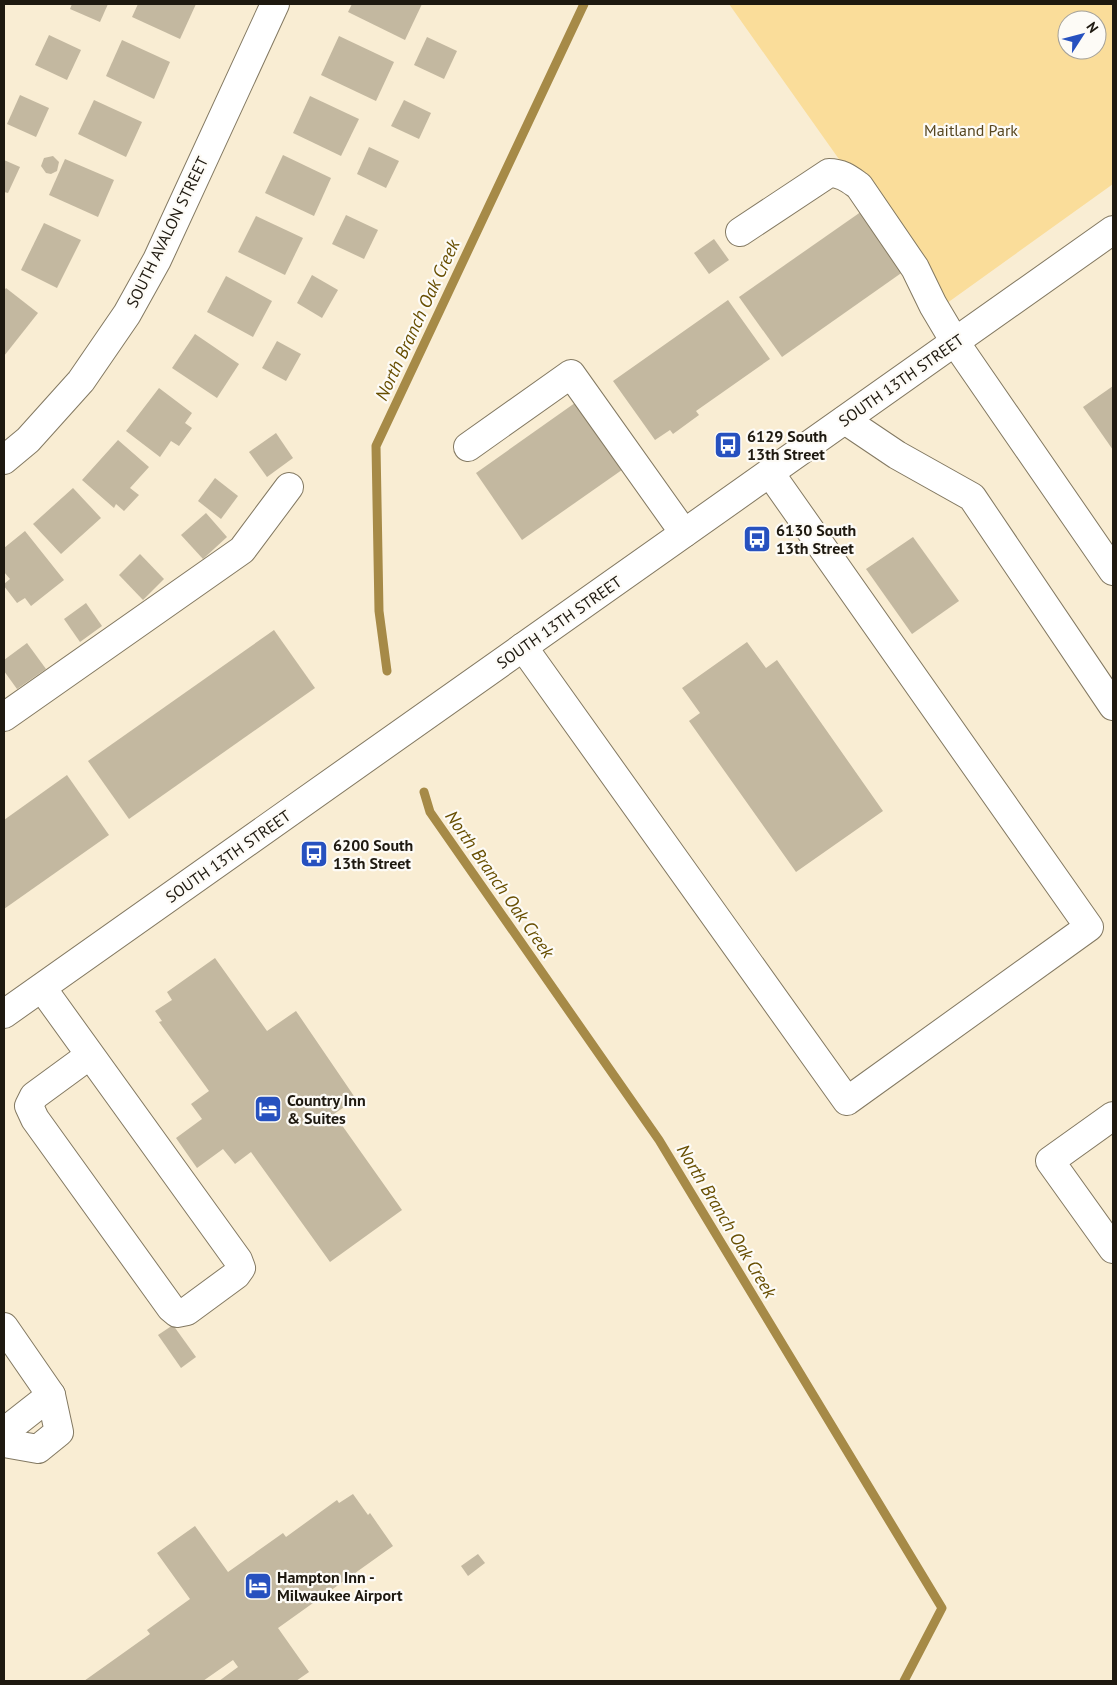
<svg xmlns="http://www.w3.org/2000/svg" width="1117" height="1685" viewBox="0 0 1117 1685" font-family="'PT Sans',sans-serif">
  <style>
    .green { fill: #fadd9a; fill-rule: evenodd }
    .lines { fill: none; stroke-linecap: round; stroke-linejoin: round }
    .stream { stroke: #a68a47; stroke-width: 9 }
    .building { fill: #c3b8a0 }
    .minor-casing { stroke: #837962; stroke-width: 30 }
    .minor { stroke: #fff; stroke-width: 28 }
    .labels { text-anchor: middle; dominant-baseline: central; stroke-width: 4.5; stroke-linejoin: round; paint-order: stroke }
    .park-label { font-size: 16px; fill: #57461f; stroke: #fdfbf6 }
    .street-label { font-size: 16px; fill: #1e1910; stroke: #fdfbf6 }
    .poi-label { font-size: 16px; font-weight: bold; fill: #1e1910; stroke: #fdfbf6; text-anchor: start }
    .water-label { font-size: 18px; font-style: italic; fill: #674e00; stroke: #fdfbf6 }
  </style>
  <rect width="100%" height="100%" fill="#f9edd3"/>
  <path class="green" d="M729,4h384v180l-170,122zM1067,20h30v30h-30z"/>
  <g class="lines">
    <g class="stream">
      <polyline points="387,671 379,611 376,446 584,4"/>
      <polyline points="424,792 430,812 659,1140 942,1608 904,1681"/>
    </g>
  </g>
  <g class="building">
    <polygon points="72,4 108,4 100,22 70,9"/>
    <polygon points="138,4 196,4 180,39 132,17"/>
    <polygon points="352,4 422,4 405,40 348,12"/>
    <polygon points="49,35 81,50 67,80 35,65"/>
    <polygon points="339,36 394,62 376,101 321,75"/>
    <polygon points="427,37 457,51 444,79 414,65"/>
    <polygon points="122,40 170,62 154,99 106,76"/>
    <polygon points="20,95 49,108 36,137 7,124"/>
    <polygon points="310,96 359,119 341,156 293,133"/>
    <polygon points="94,100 142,122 126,157 78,134"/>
    <polygon points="404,100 431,113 419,139 391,126"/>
    <polygon points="369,147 399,161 386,188 357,174"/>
    <polygon points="283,155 331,178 314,216 265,193"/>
    <polygon points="53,156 59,162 57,171 51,174 46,173 41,166 44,158"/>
    <polygon points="65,159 114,180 98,217 49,195"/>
    <polygon points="4,160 20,167 8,193 4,192"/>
    <polygon points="865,209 907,269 782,357 739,297"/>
    <polygon points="346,215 378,230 364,259 332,244"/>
    <polygon points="256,216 303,238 285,275 238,252"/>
    <polygon points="44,223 81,240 57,288 21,270"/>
    <polygon points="714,239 729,260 709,274 694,253"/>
    <polygon points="312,275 338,290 322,318 297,303"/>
    <polygon points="226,276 272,301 253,337 207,312"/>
    <polygon points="6,288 38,313 4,356 4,291"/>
    <polygon points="728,300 770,359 696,411 699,415 673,434 670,430 655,440 613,381"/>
    <polygon points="195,334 239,364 217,398 172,368"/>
    <polygon points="277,341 301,354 286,381 262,368"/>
    <polygon points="1113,386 1113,450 1083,407"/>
    <polygon points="159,388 192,413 185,423 192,428 179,446 171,441 160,457 126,431"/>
    <polygon points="582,398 629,465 522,540 476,473"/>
    <polygon points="276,433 293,458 267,477 249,452"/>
    <polygon points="118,440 149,467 130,488 139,495 124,511 116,504 114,508 82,480"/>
    <polygon points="215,478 238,496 221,519 198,501"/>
    <polygon points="73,488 101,518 61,554 33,524"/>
    <polygon points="206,513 227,537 203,559 181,535"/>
    <polygon points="25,531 64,580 31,606 25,598 17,603 4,586 4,584 10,579 4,572 4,548"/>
    <polygon points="913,537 959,601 912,634 866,569"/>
    <polygon points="140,554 164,579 143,600 119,575"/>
    <polygon points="86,603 102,626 80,642 64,619"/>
    <polygon points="274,630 315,688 129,819 88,761"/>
    <polygon points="747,642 766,668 777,660 883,811 796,872 689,721 700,713 682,688"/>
    <polygon points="27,643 46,669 17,689 4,671 4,660"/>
    <polygon points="67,775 109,835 4,909 4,820"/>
    <polygon points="215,958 267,1031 296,1011 356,1099 334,1114 402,1210 330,1262 251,1152 235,1164 223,1149 197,1168 176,1138 202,1119 191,1104 209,1091 159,1022 162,1021 155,1011 172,1000 167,992"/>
    <polygon points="173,1325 196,1357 181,1368 158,1335"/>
    <polygon points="353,1494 368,1515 370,1513 393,1546 278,1628 309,1672 296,1681 219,1681 238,1667 233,1660 203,1681 84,1681 150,1634 147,1630 190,1599 157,1553 195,1526 228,1572 283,1533 286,1537 337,1500 339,1503"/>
    <polygon points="478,1554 485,1563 468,1576 461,1566"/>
  </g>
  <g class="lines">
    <g class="minor-casing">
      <g id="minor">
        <path d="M740,232l89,-59c13,0 20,6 30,13l56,82 18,37 22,37 158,229"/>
        <polyline points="845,420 897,455 972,497 1113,706"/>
        <polyline points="468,447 571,374 684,533"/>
        <polyline points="4,460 28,440 81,381 127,314 157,260 275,4"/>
        <polyline points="523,647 847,1101 1089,927 770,473"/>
        <polyline points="4,717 242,550 289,487"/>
        <polyline points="42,988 238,1260 241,1268 236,1275 187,1311 177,1313 171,1308 35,1119 29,1106 34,1096 90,1055"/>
        <polyline points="4,1014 1113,230"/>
        <polyline points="1113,1116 1050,1161 1113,1249"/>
        <polyline points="4,1327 51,1395 4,1432"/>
        <polyline points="4,1443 38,1449 59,1432 51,1395"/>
      </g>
    </g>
    <use href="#minor" class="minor"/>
  </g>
  <defs>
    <g id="bus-square" transform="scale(1.4375)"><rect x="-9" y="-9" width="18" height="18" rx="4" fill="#2751bf" stroke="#fdfbf6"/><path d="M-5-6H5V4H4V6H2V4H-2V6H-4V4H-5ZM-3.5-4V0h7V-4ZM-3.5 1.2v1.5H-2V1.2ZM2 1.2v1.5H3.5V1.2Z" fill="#fff"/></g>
    <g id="hotel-square" transform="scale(1.4375)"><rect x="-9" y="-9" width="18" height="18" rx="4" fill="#2751bf" stroke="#fdfbf6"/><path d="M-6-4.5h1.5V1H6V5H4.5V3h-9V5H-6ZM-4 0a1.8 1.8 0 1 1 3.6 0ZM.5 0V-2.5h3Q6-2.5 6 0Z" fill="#fff"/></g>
  </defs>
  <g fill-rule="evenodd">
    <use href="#bus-square" x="728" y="445"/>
    <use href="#bus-square" x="757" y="539"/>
    <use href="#bus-square" x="314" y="854"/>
    <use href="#hotel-square" x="268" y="1109"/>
    <use href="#hotel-square" x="258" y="1586"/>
  </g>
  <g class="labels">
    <g class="park-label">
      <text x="971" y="130">Maitland Park</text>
    </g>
    <g class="street-label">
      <text transform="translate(167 232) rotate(-64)">SOUTH AVALON STREET</text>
      <text transform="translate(901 380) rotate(-35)">SOUTH 13TH STREET</text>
      <text transform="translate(559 622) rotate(-35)">SOUTH 13TH STREET</text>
      <text transform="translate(228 856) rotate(-35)">SOUTH 13TH STREET</text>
    </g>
    <g class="poi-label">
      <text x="747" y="436">6129 South<tspan x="747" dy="18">13th Street</tspan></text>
      <text x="776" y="530">6130 South<tspan x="776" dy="18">13th Street</tspan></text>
      <text x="333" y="845">6200 South<tspan x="333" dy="18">13th Street</tspan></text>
      <text x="287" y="1100">Country Inn<tspan x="287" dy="18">&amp; Suites</tspan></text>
      <text x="277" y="1577">Hampton Inn -<tspan x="277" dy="18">Milwaukee Airport</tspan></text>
    </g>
    <g class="water-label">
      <text transform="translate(417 320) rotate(-65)">North Branch Oak Creek</text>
      <text transform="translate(500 884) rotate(55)">North Branch Oak Creek</text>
      <text transform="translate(727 1221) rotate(59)">North Branch Oak Creek</text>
    </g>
  </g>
  <rect width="1117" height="1685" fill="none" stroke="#1e1910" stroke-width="10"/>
  <g transform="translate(1082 35) rotate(54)"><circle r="24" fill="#fdfbf6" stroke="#a4a19a"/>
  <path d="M0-4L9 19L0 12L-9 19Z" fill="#2751bf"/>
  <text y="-8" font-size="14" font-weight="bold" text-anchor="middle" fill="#1e1910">N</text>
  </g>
</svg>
